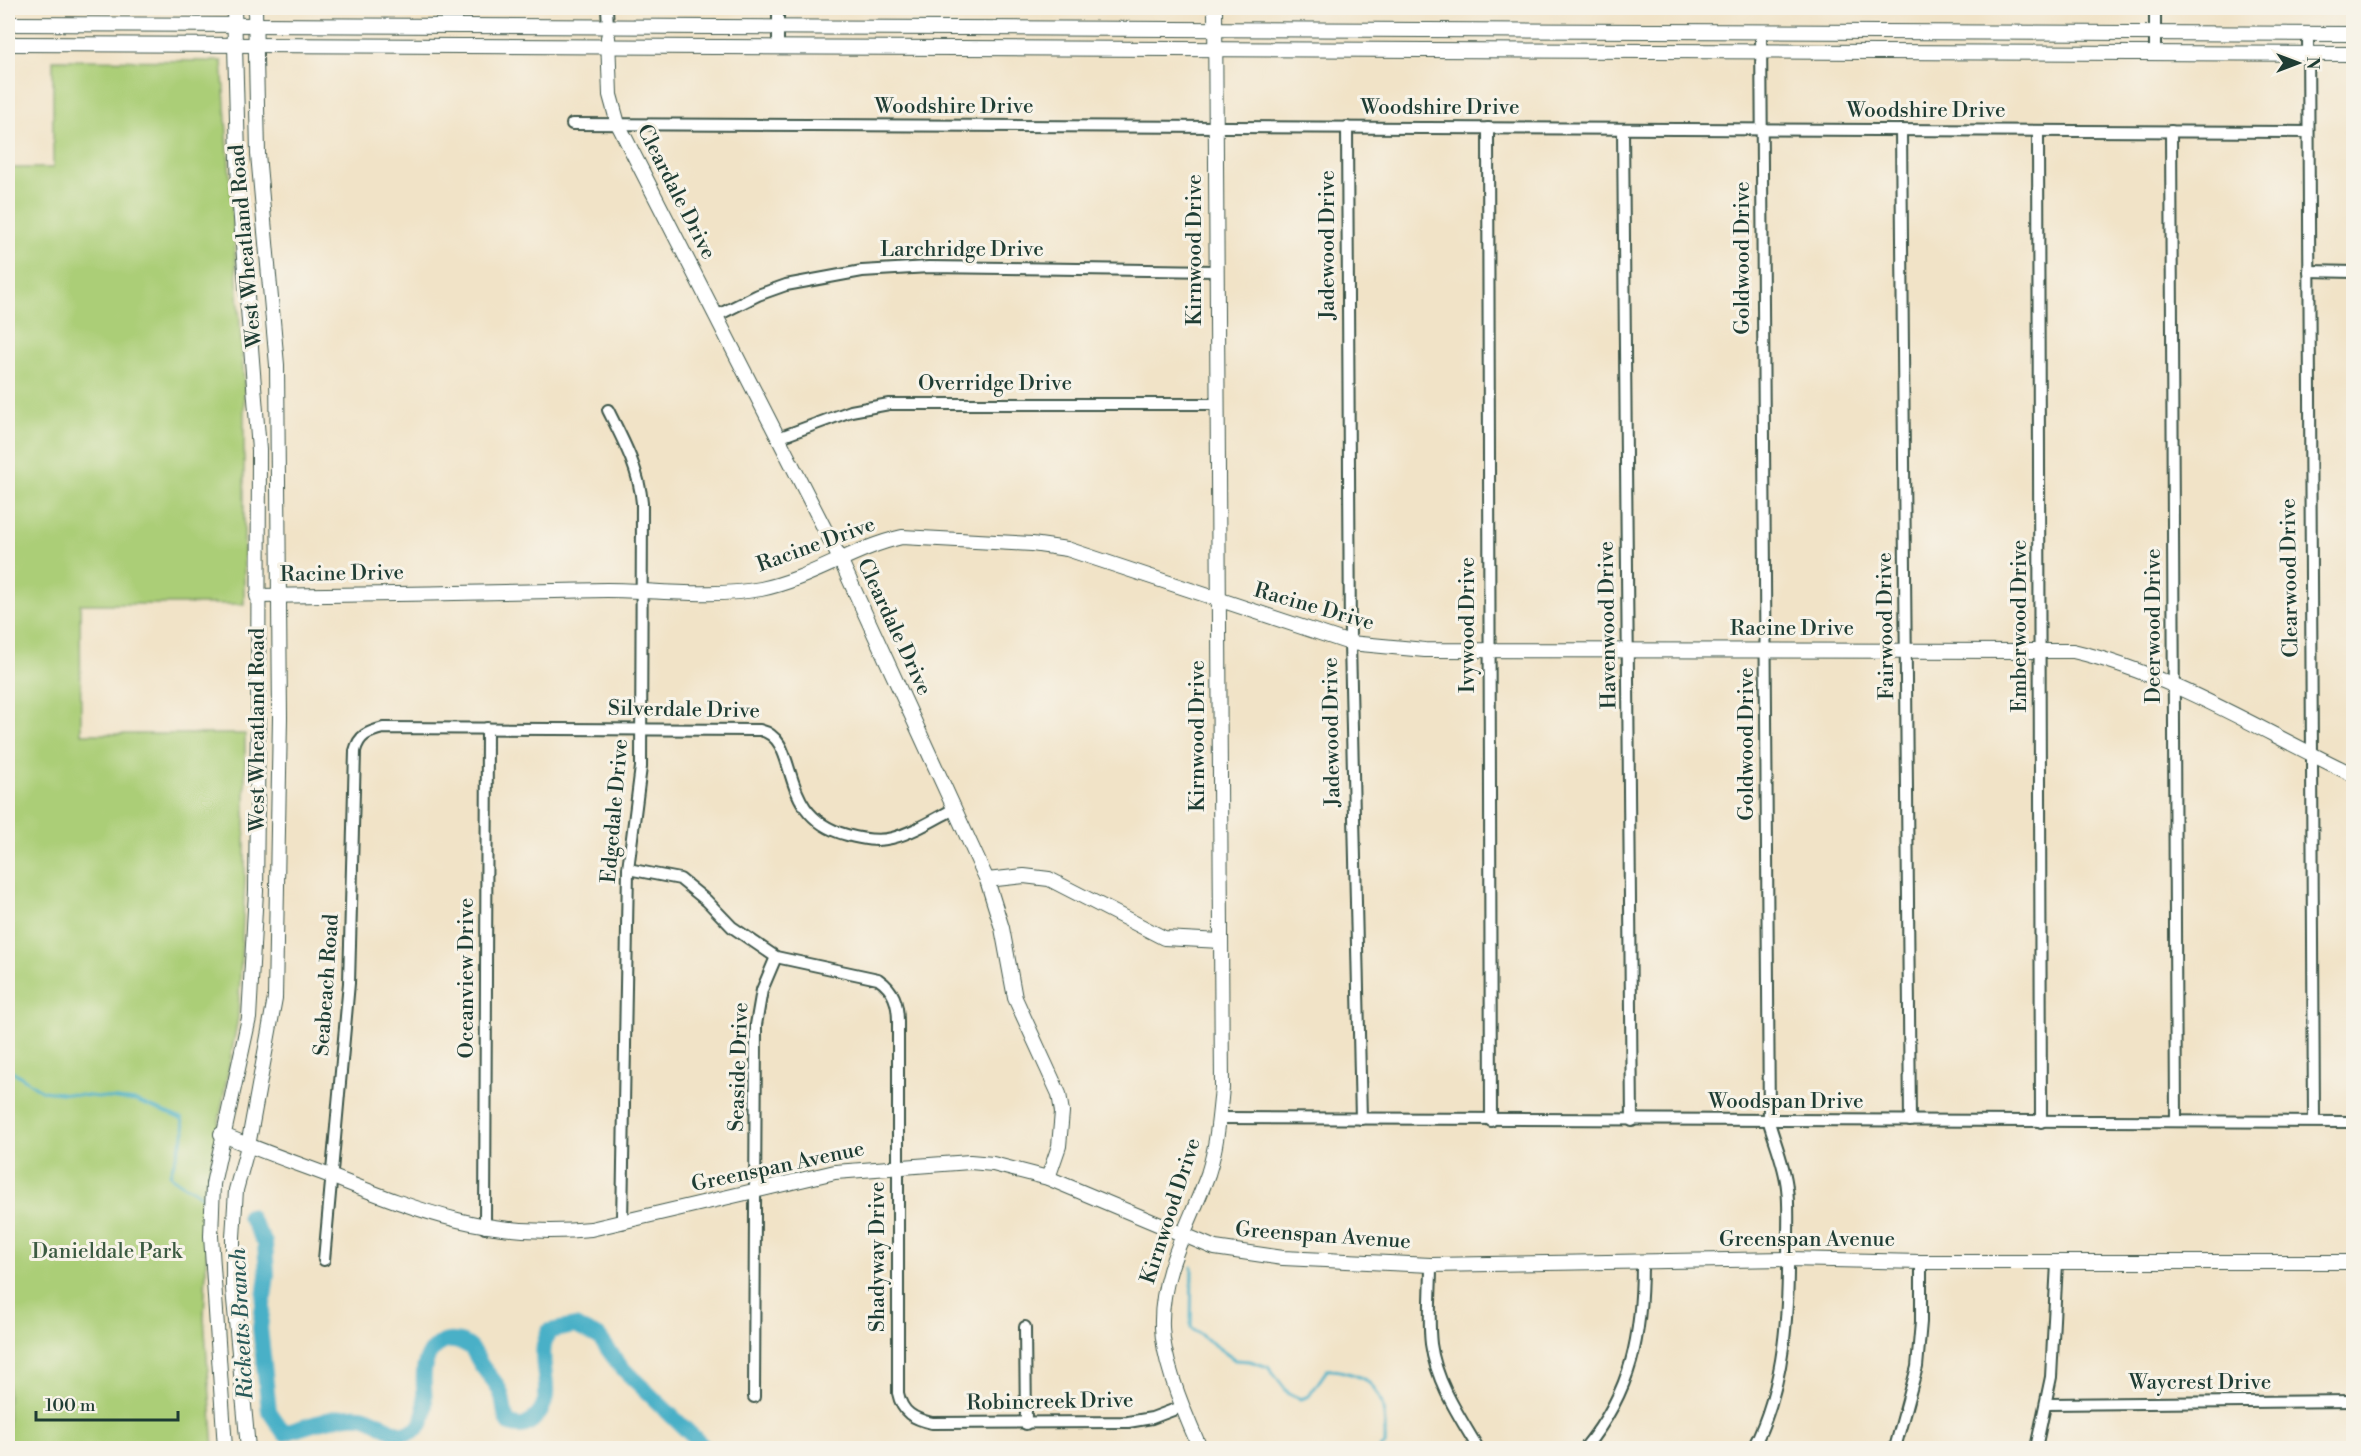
<svg xmlns="http://www.w3.org/2000/svg" width="2361" height="1456" viewBox="0 0 2361 1456" font-family="'Libre Bodoni',serif">
  <style>
    .green { fill: #abce77; stroke: #658656; stroke-width: 1.5 }
    .lines { fill: none; stroke-linecap: round; stroke-linejoin: round }
    .stream { stroke: #48b0c7; stroke-width: 3 }
    .river { stroke: #48b0c7; stroke-width: 16 }
    .street-casing { stroke: #3e564a; stroke-width: 14 }
    .secondary-casing { stroke: #3e564a; stroke-width: 16 }
    .street { stroke: #fff; stroke-width: 10 }
    .secondary { stroke: #fff; stroke-width: 14 }
    .labels { text-anchor: middle; dominant-baseline: central; stroke-width: 6; stroke-linejoin: round; paint-order: stroke }
    .street-label { font-size: 21px; fill: #1f3d34; stroke: #f7f3e8 }
    .park-label { font-size: 21px; fill: #3b5a41; stroke: #f7f3e8 }
    .water-label { font-size: 22px; font-style: italic; fill: #295a59; stroke: #f7f3e8 }
  </style>
  <rect width="100%" height="100%" fill="#f7f3e8"/>
  <filter id="ink" filterUnits="userSpaceOnUse"><feTurbulence type="fractalNoise" baseFrequency=".0167" numOctaves="2"/><feDisplacementMap in="SourceGraphic" scale="12" xChannelSelector="R" yChannelSelector="G"/><feConvolveMatrix kernelMatrix="1 2 1 2 8 2 1 2 1" color-interpolation-filters="sRGB"/></filter>
  <filter id="wash" filterUnits="userSpaceOnUse"><feTurbulence type="fractalNoise" baseFrequency=".008" numOctaves="4" result="noise"/><feDisplacementMap in="SourceGraphic" scale="24" xChannelSelector="R" yChannelSelector="G"/><feGaussianBlur stdDeviation="1.35" result="paint"/><feColorMatrix in="noise" values="0 0 0 0 0 0 0 0 0 0 0 0 0 0 0 0 0 1.4 0 .05"/><feComposite in="paint" operator="in"/></filter>
  <g filter="url(#wash)">
    <rect width="100%" height="100%" fill="#f1e3c7"/>
    <polygon class="green" points="53,60 222,61 244,381 244,604 80,604 81,734 245,734 245,880 238,1018 210,1170 204,1318 214,1448 8,1448 8,168 53,168"/>
    <g class="lines">
      <g class="stream">
        <path d="M8,1068l34,23 94,10 46,18 3,12 -15,43c8,13 25,12 36,27"/>
        <path d="M1192,1267l-1,61 44,32 15,1 18,6 21,27 12,5 8,-3 18,-26c8,-1 16,2 24,4 34,9 35,40 34,71l-5,3"/>
      </g>
      <path class="river" d="M249,1216l16,27 2,32 -7,53 9,83 15,22c23,-6 52,-19 76,-17 18,1 36,26 55,14 24,-16 -7,-62 22,-84 5,-4 10,-6 17,-5 23,3 19,15 31,29 7,9 14,15 17,27 2,9 2,17 6,26 10,4 16,5 25,-3 25,-24 6,-46 11,-75 1,-5 3,-9 5,-14l26,-5 24,11 22,30 84,81"/>
    </g>
  </g>
  <g filter="url(#ink)">
    <g class="lines">
      <g class="street-casing">
        <g id="street">
          <polyline points="607,8 608,27"/>
          <polyline points="2308,34 2314,1121"/>
          <polyline points="778,46 778,8"/>
          <polyline points="2155,53 2155,8"/>
          <polyline points="572,124 2308,132"/>
          <polyline points="1347,127 1350,643 1361,1119"/>
          <polyline points="1488,128 1491,1121"/>
          <polyline points="1623,129 1632,1121"/>
          <polyline points="1901,130 1910,1121"/>
          <polyline points="2038,131 2041,1122"/>
          <polyline points="2171,131 2176,1121"/>
          <polyline points="2309,271 2354,272"/>
          <polyline points="716,316 758,295 786,285 862,271 929,267 1216,271"/>
          <path d="M608,410c15,30 31,59 34,93l-1,264 -13,102 -6,354"/>
          <polyline points="778,438 851,411 889,404 1217,404"/>
          <path d="M628,869l52,10 27,22 25,26 44,30 102,22c16,11 20,24 20,43v371c4,20 16,26 34,30l196,-1 24,-4 29,-11"/>
          <polyline points="1219,1118 2354,1122"/>
          <polyline points="485,1228 487,728"/>
          <path d="M324,1260l25,-277 6,-232c4,-16 13,-19 28,-23l377,2c43,10 13,85 87,105 15,4 30,7 45,3 21,-5 43,-19 62,-29"/>
          <path d="M1431,1265c0,26 -3,53 0,79 5,38 28,72 47,104"/>
          <polyline points="1025,1327 1026,1424"/>
          <polyline points="754,1397 756,1025 762,990 776,957"/>
          <polyline points="2047,1404 2354,1401"/>
          <path d="M1585,1448c47,-58 57,-112 57,-186"/>
          <path d="M1753,1448c33,-64 36,-139 35,-210 0,-16 1,-34 -1,-50 -2,-22 -12,-45 -18,-66l-8,-1090"/>
          <polyline points="1895,1448 1917,1367 1921,1322 1921,1262"/>
          <polyline points="2036,1448 2051,1377 2057,1263"/>
        </g>
      </g>
      <g class="secondary-casing">
        <g id="secondary">
          <polyline points="8,24 2354,34"/>
          <polyline points="608,37 610,95 618,124 840,559 987,880 1002,928 1015,998 1059,1094 1062,1112 1059,1146 1048,1178"/>
          <polyline points="8,44 2354,54"/>
          <path d="M257,596c117,-1 233,-4 350,-6 51,0 104,8 154,-1 50,-10 92,-41 141,-52l130,7 35,5 283,94 75,7 648,1c99,23 190,81 281,124"/>
          <polyline points="987,880 1024,876 1049,879 1164,938 1221,941"/>
          <path d="M221,1134c37,16 75,29 112,43 90,36 159,62 258,52l244,-57 135,-10 23,2 55,14 167,70 68,10 148,7 357,-6 133,3h433"/>
          <polyline points="225,1448 211,1236 213,1184 249,1018 256,891 258,716 259,450 239,193 234,8"/>
          <polyline points="248,1448 233,1289 233,1237 236,1190 248,1146 275,998 280,717 277,365 258,154 255,8"/>
          <path d="M1200,1448c-15,-33 -37,-86 -38,-121 -2,-55 28,-103 46,-153 9,-28 11,-56 14,-86l-7,-1080"/>
        </g>
      </g>
      <use href="#street" class="street"/>
      <use href="#secondary" class="secondary"/>
    </g>
  </g>
  <g class="labels">
    <g class="street-label">
      <text x="954" y="107">Woodshire Drive</text>
      <text x="1440" y="108">Woodshire Drive</text>
      <text x="1926" y="111">Woodshire Drive</text>
      <text transform="translate(676 192) rotate(63)">Cleardale Drive</text>
      <text transform="translate(1328 245) rotate(-90)">Jadewood Drive</text>
      <text transform="translate(246 246) rotate(-95)">West Wheatland Road</text>
      <text x="962" y="250">Larchridge Drive</text>
      <text transform="translate(1195 250) rotate(-90)">Kirnwood Drive</text>
      <text transform="translate(1743 258) rotate(-90)">Goldwood Drive</text>
      <text x="995" y="384">Overridge Drive</text>
      <text transform="translate(816 545) rotate(-20)">Racine Drive</text>
      <text transform="translate(342 574) rotate(-1)">Racine Drive</text>
      <text transform="translate(2290 578) rotate(-91)">Clearwood Drive</text>
      <text transform="translate(1314 607) rotate(16)">Racine Drive</text>
      <text transform="translate(1468 625) rotate(-90)">Ivywood Drive</text>
      <text transform="translate(1608 625) rotate(-91)">Havenwood Drive</text>
      <text transform="translate(1886 626) rotate(-91)">Fairwood Drive</text>
      <text transform="translate(2020 626) rotate(-90)">Emberwood Drive</text>
      <text transform="translate(2154 626) rotate(-90)">Deerwood Drive</text>
      <text transform="translate(894 627) rotate(65)">Cleardale Drive</text>
      <text x="1792" y="629">Racine Drive</text>
      <text transform="translate(684 710) rotate(1)">Silverdale Drive</text>
      <text transform="translate(258 730) rotate(-90)">West Wheatland Road</text>
      <text transform="translate(1332 732) rotate(-91)">Jadewood Drive</text>
      <text transform="translate(1198 736) rotate(-90)">Kirnwood Drive</text>
      <text transform="translate(1747 744) rotate(-90)">Goldwood Drive</text>
      <text transform="translate(615 811) rotate(-85)">Edgedale Drive</text>
      <text transform="translate(467 978) rotate(-90)">Oceanview Drive</text>
      <text transform="translate(327 985) rotate(-86)">Seabeach Road</text>
      <text transform="translate(739 1067) rotate(-88)">Seaside Drive</text>
      <text x="1786" y="1102">Woodspan Drive</text>
      <text transform="translate(778 1167) rotate(-12)">Greenspan Avenue</text>
      <text transform="translate(1171 1211) rotate(-72)">Kirnwood Drive</text>
      <text transform="translate(1323 1236) rotate(4)">Greenspan Avenue</text>
      <text x="1807" y="1240">Greenspan Avenue</text>
      <text transform="translate(878 1257) rotate(-90)">Shadyway Drive</text>
      <text x="2200" y="1383">Waycrest Drive</text>
      <text transform="translate(1050 1402) rotate(-1)">Robincreek Drive</text>
    </g>
    <g class="park-label">
      <text x="107" y="1252">Danieldale Park</text>
    </g>
    <g class="water-label">
      <text transform="translate(242 1324) rotate(-93)">Ricketts Branch</text>
    </g>
  </g>
  <rect width="2361" height="1456" fill="none" stroke="#f7f3e8" stroke-width="30"/>
  <g transform="translate(2298 63) rotate(90)" stroke="#f7f3e8" stroke-width="4.5" paint-order="stroke">
  <path d="M0-4.5L10 22L0 15L-10 22Z" fill="#1f3d34"/>
  <text y="-9" font-size="16" font-weight="bold" text-anchor="middle" fill="#1f3d34">N</text>
  </g>
  <path d="M36 1411v9h142v-9" fill="none" stroke="#1f3d34" stroke-width="3"/>
  <text x="45" y="1411" font-size="18" fill="#1f3d34" stroke="#f7f3e8" stroke-width="4.5" paint-order="stroke">100 m</text>
</svg>
